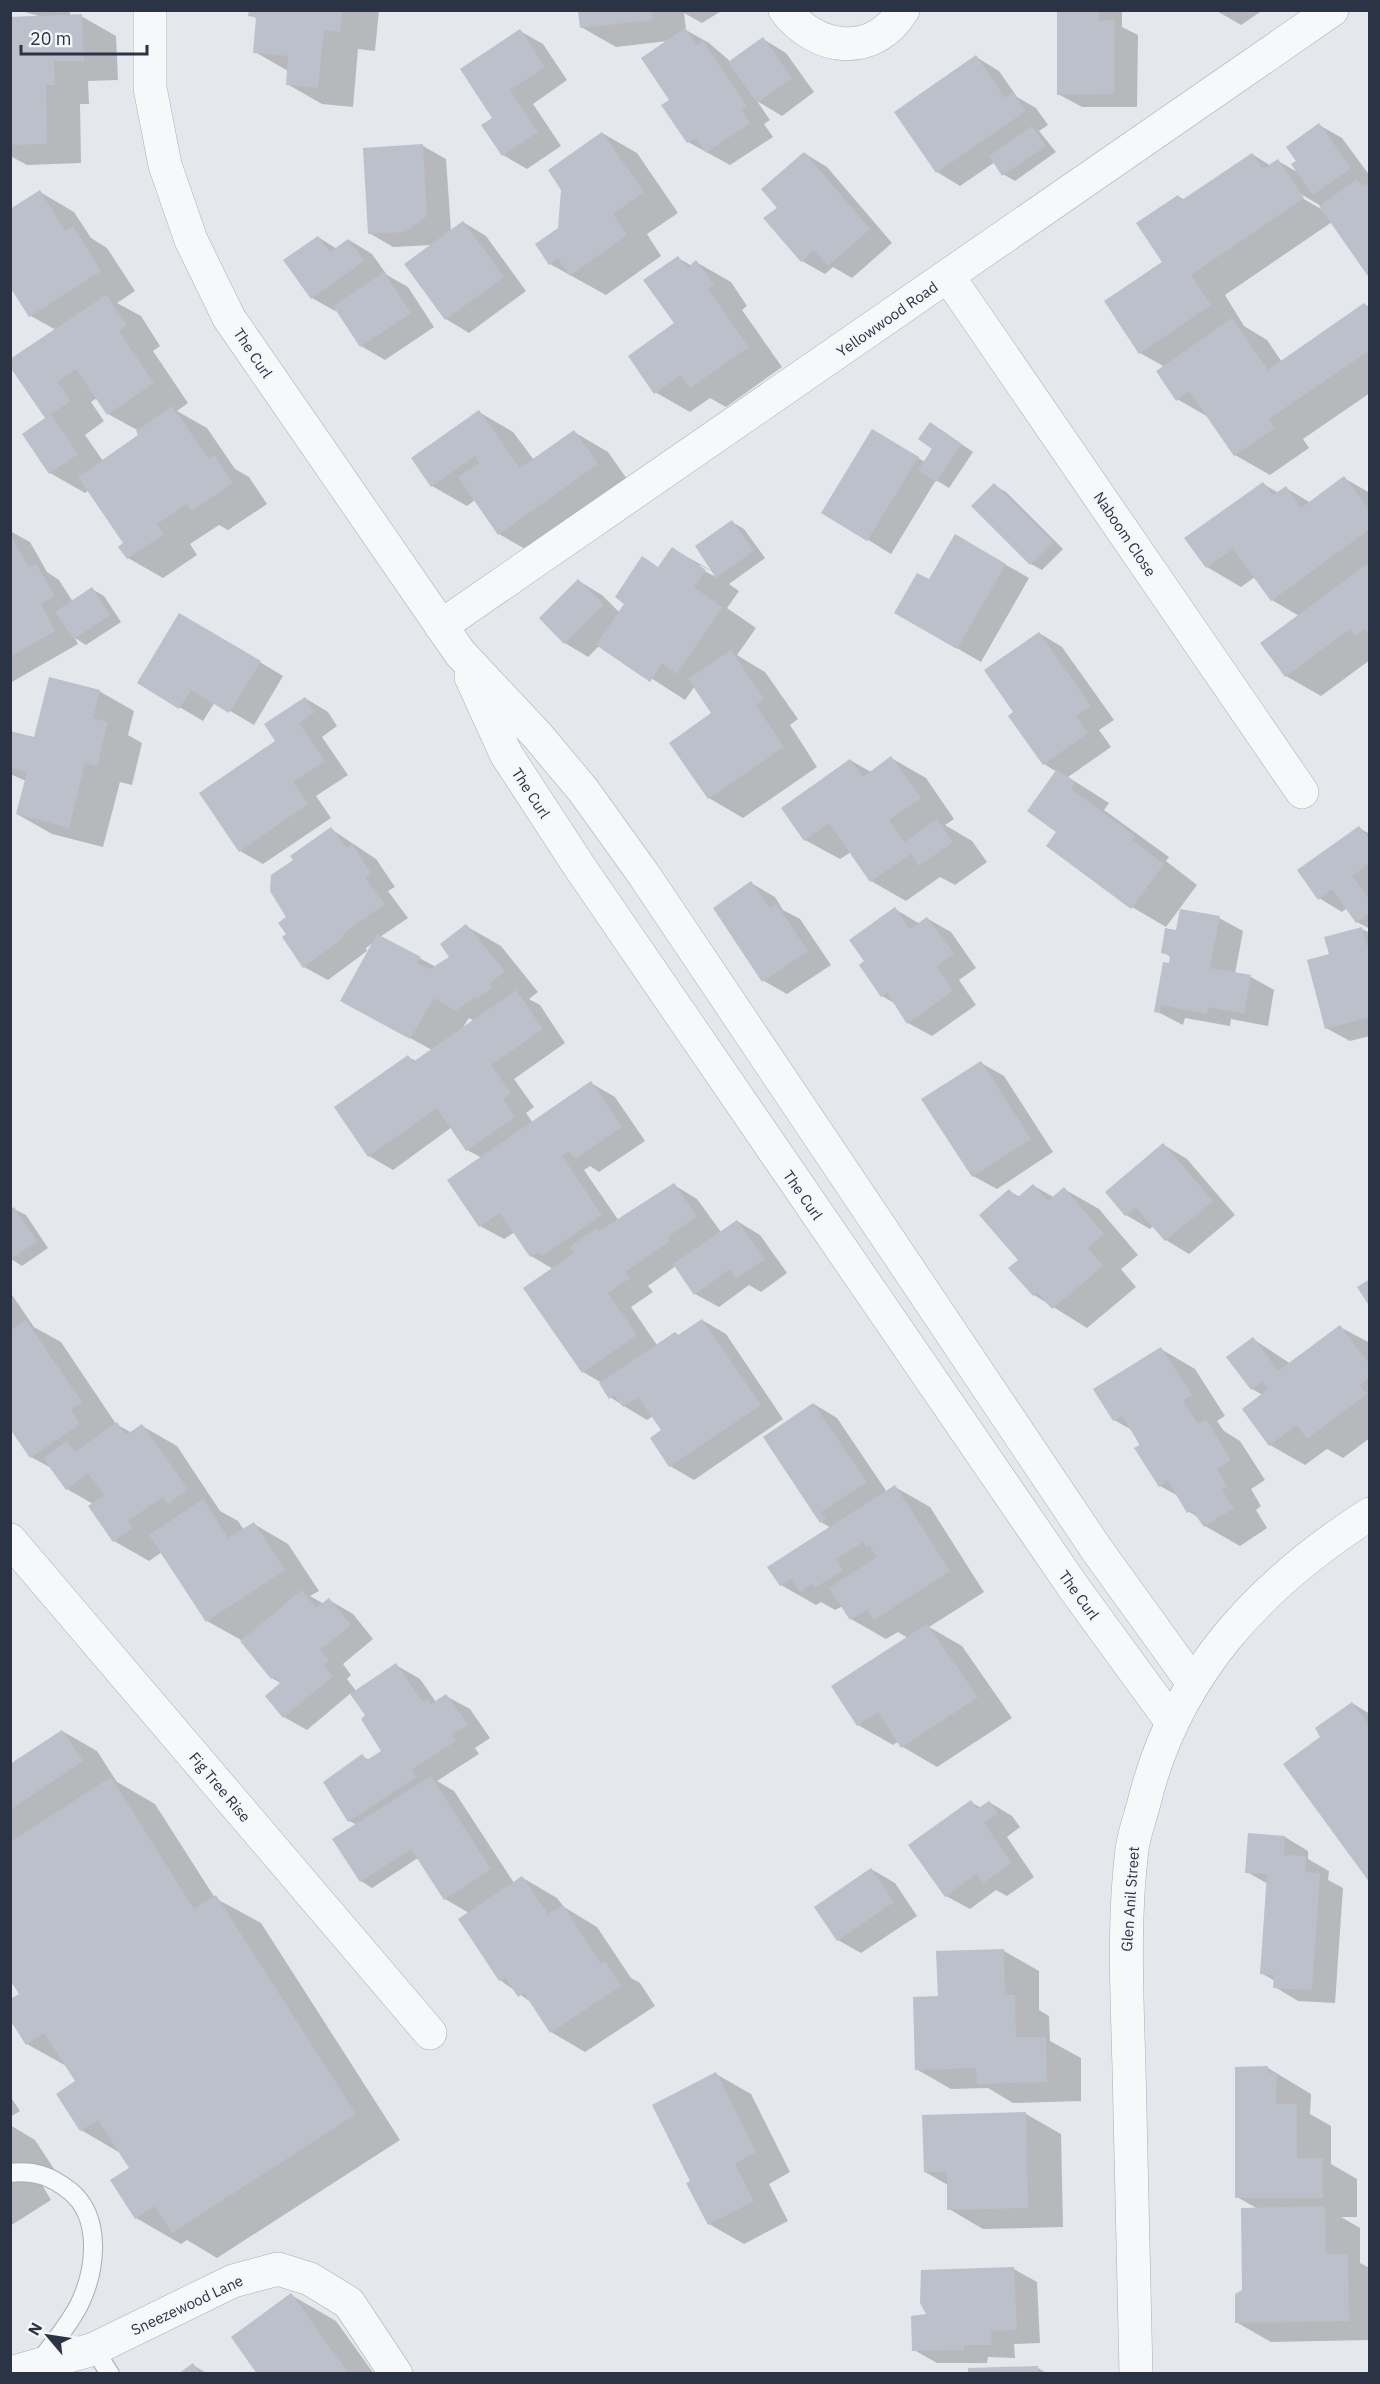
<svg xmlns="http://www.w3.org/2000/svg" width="1380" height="2384" viewBox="0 0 1380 2384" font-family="'IBM Plex Sans',sans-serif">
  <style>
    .shadow { fill: #0003; fill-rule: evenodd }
    .building { fill: #bbc0ca }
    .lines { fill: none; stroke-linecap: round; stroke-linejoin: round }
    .service-casing { stroke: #a9aeb7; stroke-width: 20 }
    .minor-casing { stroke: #a9aeb7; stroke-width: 34 }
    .service { stroke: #f7f8fa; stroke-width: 18 }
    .minor { stroke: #f7f8fa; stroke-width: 33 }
    .labels { text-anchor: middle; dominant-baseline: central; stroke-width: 4.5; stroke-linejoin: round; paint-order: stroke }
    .street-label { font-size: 15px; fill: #2b3445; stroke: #f4f6f9 }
  </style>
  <rect width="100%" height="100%" fill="#e4e7ec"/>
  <g class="shadow">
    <polygon points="18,10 70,10 70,16 81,16 116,36 118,80 88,81 89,104 80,104 81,163 27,165 10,156 10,18 42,17"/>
    <polygon points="250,10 379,10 375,51 358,49 353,107 322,104 287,84 288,71 255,52 258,19 250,15"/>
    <polygon points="579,10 723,10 702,23 684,13 686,30 709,43 731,62 763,39 786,53 814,92 782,116 757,101 770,120 764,124 773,137 730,165 688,142 668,41 616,47 581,27"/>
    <polygon points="1058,10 1122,10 1122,27 1138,35 1137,107 1082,107 1058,94"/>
    <polygon points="1215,10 1263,10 1241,25"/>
    <polygon points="520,31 543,44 567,80 533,104 561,146 527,169 503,155 483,126 494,118"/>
    <polygon points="976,57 999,71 1017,97 1036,108 1048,125 1039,131 1056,152 1015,181 1003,174 995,162 960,186 937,172"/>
    <path d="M1319,125l23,13 28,38v100l-38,-54 -107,73 19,31 23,14 15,22 82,-58 6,3v86l-67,46 6,9 -39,27 -35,-20 -25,-37 -33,-19 -12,-32 -25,-14 24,-91 14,-66 7,4 67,-46 19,12 7,-5 21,12 -1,-12zM1299,193l22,13v3l-24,-14z"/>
    <polygon points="602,133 637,153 678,213 647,234 661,256 606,295 550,264 559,229"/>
    <polygon points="423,146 446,159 451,231 463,222 486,236 526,291 469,333 446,319 433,245 393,247 369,233"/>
    <polygon points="804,153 827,167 892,243 852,278 833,267 825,274 802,261 779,208"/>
    <path d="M40,192l34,20 17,26 16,10 28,43 -18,12 24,13 19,30 -7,5 35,52 -11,8 30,17 28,41 14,8 18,27 -39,26 -9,-5 -29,19 7,11 -34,23 -35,-20 -3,-14 -36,-54 -4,3 -35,-20 -3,-54 9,-89 -25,-14zM97,398l11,16 31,17 1,5 -37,25 -18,-26 19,-14 -13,-19z"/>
    <polygon points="318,237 337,249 349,240 372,254 387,275 408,287 434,327 385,360 361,346 338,310 335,311 312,298"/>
    <polygon points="678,258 692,266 696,262 731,282 747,306 742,310 782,367 726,407 710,398 690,412 655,392 676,324"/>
    <polygon points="479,412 513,432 534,460 574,432 608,452 631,485 534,554 499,534 475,500 467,506 432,486"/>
    <polygon points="941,430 973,452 949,488 936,480 891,554 823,512 896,444 925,462"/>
    <polygon points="1344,478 1370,493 1370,660 1321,696 1286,676 1299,616 1272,600 1255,577 1241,587 1207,567 1263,484 1279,493 1286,488 1311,503"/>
    <polygon points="994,485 1006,492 1063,549 1042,570 1031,564"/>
    <polygon points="732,522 744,529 765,558 729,584 739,591 727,608 756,628 737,655 765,672 798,719 790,725 817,767 743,818 709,798 713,714 695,686 685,700 600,645 588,657 565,643 541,618 579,581 602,595 620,613 660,568 673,549 707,568 713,572 700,565 699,568 716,577"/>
    <polygon points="10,531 30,542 47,572 59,580 73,602 92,589 104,596 121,622 86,645 75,638 78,644 10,683"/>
    <polygon points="955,536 1029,578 981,662 896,613 930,581"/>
    <polygon points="203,628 283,676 254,725 215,702 203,721 139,683"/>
    <polygon points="1039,633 1062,647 1114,720 1099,730 1111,747 1068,777 1109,803 1104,810 1169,857 1166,861 1197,885 1166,927 1132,907 1058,831 1057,772 1044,764 1015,713"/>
    <polygon points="99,691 134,711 128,735 142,743 132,785 120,782 103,847 52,834 17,814 26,781 10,774 10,733 35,739"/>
    <polygon points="305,698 328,712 337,726 322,737 348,775 316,796 331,818 263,864 240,851 278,741"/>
    <polygon points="891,758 926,778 954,819 945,825 972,841 987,862 955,885 940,877 906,901 871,881 851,852 840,859 805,840 850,760 871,772"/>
    <polygon points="1359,828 1370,834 1370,929 1357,922 1347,908 1342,912 1319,898"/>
    <path d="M331,829l45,30 19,28 -7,4 20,27 -28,19 56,30 15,-10 15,-31 35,20 37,46 -9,7 11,6 25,38 -51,36 20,28 -8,6 7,10 58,-40 24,14 30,44 -46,31 -9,-6 -6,4 35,51 55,-36 23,14 24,33 16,-11 23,14 27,38 -26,19 -12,-7 -30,22 -24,-13 -19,-28 -28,20 5,6 -22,15 26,38 18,-12 5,3 22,-16 24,14 57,85 -89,61 -24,-14 -18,-27 11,-9 -10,-14 -6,4 -23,-14 -14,-9 -8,-14 -19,-11 -30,-103 -22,-13 -16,-24 -11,7 -24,-13 2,-68 -15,-8 -15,-23 -59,43 -24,-14 39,-99 8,4 16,-11 -55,-30 -2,-79 -9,7 1,3 -39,29 -24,-13 -16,-32 7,-74zM469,1018l5,3 -12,8z"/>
    <polygon points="751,883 775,897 783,910 800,919 831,965 787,994 764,981"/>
    <polygon points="895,909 920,924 928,919 951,932 976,968 959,980 976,1005 932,1036 908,1023 896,1004 882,996 861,965 866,962"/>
    <polygon points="1219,918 1243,931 1235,974 1251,977 1274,990 1268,1026 1231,1019 1230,1026 1185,1018 1183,1025 1156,1011 1171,957 1162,952 1177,932"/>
    <polygon points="1362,929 1370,933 1370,1036 1350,1041 1326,1028 1331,955"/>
    <polygon points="981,1063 1004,1076 1053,1152 997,1189 973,1176"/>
    <polygon points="1164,1145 1187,1159 1235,1215 1189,1254 1166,1240 1153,1226 1150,1229 1126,1215 1107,1193"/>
    <polygon points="1034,1186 1055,1198 1064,1189 1099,1209 1138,1255 1121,1269 1136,1287 1087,1328 1034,1295 1020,1261 1009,1191 1020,1197"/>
    <polygon points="14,1209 26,1215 48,1248 22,1266 11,1259"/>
    <polygon points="10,1292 34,1327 61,1342 116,1424 132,1433 142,1426 177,1446 220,1511 238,1521 244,1530 254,1524 288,1544 319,1591 310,1596 324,1604 329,1600 353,1614 373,1639 343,1664 351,1675 347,1679 357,1692 396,1665 420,1679 436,1702 446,1696 470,1709 490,1738 475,1748 479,1754 437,1781 454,1791 514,1883 523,1878 557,1898 564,1907 597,1927 631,1978 640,1983 655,2006 585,2052 551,2032 532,2003 500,1980 469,1913 445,1899 418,1858 372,1888 361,1881 357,1825 349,1821 362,1756 369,1760 383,1752 367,1715 351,1693 307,1730 284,1717 282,1684 272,1678 241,1640 207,1621 162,1552 149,1561 114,1541 93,1504 67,1489 53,1469 31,1457 10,1426"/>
    <polygon points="1340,1327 1370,1343 1370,1438 1343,1458 1327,1449 1305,1465 1270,1445 1263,1395 1252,1389 1253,1339 1291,1364"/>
    <polygon points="1161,1349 1195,1369 1225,1416 1217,1421 1224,1431 1240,1441 1265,1480 1251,1489 1261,1506 1256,1510 1267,1528 1240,1546 1205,1526 1199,1518 1188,1511 1180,1497 1160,1486 1132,1430 1114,1420"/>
    <polygon points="814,1404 837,1418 887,1492 895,1487 930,1507 984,1592 929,1627 962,1646 1012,1718 937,1767 903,1747 899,1741 893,1745 858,1725 908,1638 898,1632 886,1639 851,1619 843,1606 835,1610 821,1602 816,1605 781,1585 831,1528 821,1522"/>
    <polygon points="1352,1703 1370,1714 1370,1881 1322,1737"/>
    <polygon points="62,1731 97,1751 117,1782 155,1804 215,1898 261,1923 400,2140 217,2258 187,2240 181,2244 136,2218 112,2180 132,2169 122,2154 81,2130 77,2082 68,2067 27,2044 21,1994 10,1979 10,1766"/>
    <polygon points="971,1802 981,1808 989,1802 1012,1816 1020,1827 1007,1837 1034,1877 1007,1896 996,1890 970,1909 946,1896"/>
    <polygon points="1285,1837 1308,1851 1308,1859 1329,1871 1328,1880 1343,1888 1335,2003 1298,2001 1275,1987 1275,1981 1261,1973 1268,1884 1247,1872"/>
    <polygon points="871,1869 895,1883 917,1916 861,1953 838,1940"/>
    <polygon points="1004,1951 1039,1971 1039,2010 1049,2016 1050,2041 1081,2058 1081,2101 1013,2103 988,2088 951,2089 916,2069 939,1998"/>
    <polygon points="1268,2068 1311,2094 1310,2114 1331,2126 1331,2164 1357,2179 1357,2217 1341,2217 1360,2228 1360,2263 1370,2268 1370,2340 1271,2342 1236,2322 1258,2209 1237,2197"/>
    <polygon points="716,2074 751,2094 790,2172 769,2184 788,2221 744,2244 709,2224 692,2182"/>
    <polygon points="10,2096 20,2111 10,2117"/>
    <polygon points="1026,2114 1061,2134 1063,2227 983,2229 949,2209 948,2185 925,2172"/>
    <polygon points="10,2125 35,2140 58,2175 42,2185 51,2200 10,2226"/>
    <polygon points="1014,2269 1037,2282 1040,2343 1014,2344 1015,2358 988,2357 987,2363 937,2363 914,2350 929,2315"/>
    <polygon points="291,2295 336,2321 374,2374 259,2374"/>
    <polygon points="193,2365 208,2374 181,2374"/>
    <polygon points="1038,2368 1048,2374 970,2374"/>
  </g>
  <g class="building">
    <polygon points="249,10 342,10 340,32 324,30 318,88 286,85 288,56 253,53 256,17 248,16"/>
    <polygon points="578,10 652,10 653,20 580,28"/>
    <polygon points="1057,10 1099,10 1099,21 1115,20 1114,94 1057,95"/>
    <polygon points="82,14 84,61 54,61 55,85 46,85 47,144 10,145 10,17"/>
    <polygon points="685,28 697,45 703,41 747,106 742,110 750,123 706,153 696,138 687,143 661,105 669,100 641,58"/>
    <polygon points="520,29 545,67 510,90 538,132 502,156 481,125 492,118 460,69"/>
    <polygon points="763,37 792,78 757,103 728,62"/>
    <polygon points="976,55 1005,98 1012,92 1026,111 936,173 894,112"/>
    <polygon points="1319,123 1351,168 1313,195 1291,164 1296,161 1286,147"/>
    <polygon points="1032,126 1046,146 1002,176 989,156"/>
    <polygon points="602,132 644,192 613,214 627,235 570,276 558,259 549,265 535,244 558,228 561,190 548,170"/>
    <polygon points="423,144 427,216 405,232 368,234 363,148"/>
    <polygon points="804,152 870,229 828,266 814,250 801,262 763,218 777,208 761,189"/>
    <polygon points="1252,153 1263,169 1278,159 1304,198 1191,275 1211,305 1139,354 1104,301 1162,262 1136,223 1178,195 1182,200"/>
    <polygon points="1357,179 1362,186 1370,181 1370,279 1319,206"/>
    <polygon points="40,190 65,231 73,226 101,271 29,317 10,287 10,209"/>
    <polygon points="463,221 504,277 445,320 404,264"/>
    <polygon points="318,236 330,252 348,239 364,261 311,299 283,260"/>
    <polygon points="678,256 687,268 696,260 714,285 708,289 749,347 690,388 681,375 654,394 628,356 674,323 643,280"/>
    <polygon points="384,272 411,313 360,347 333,306"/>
    <polygon points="106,295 127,325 119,331 154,383 107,415 76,369 57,382 71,401 51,414 78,454 49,474 22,434 45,418 10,367 10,359"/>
    <polygon points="1364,303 1370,310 1370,350 1269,419 1275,428 1234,456 1189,391 1176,401 1156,371 1232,318 1268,370"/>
    <polygon points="172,406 209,459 214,455 233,483 192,511 187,504 157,524 164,534 127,559 118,547 123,543 78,477 138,435 136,431"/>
    <polygon points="479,410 520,468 574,430 598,464 498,535 458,477 479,463 475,456 431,487 411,458"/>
    <polygon points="930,422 962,444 936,482 918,470 932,449 918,439"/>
    <polygon points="872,429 919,457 867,541 821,513"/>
    <polygon points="1344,476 1370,511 1370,529 1271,601 1233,549 1206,568 1184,538 1263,482 1273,495 1286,486 1301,508"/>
    <polygon points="994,483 1053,542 1030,565 971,506"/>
    <polygon points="732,520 754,551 716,578 695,546"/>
    <polygon points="955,534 1006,564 957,649 894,613 917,573 929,579"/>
    <polygon points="10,535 29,567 36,564 55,596 41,604 55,631 10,657"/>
    <polygon points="672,547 706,570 694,587 722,607 677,674 662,663 650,682 596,645 624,604 615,597 642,556 658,567"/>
    <polygon points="1370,562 1370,637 1364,630 1355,636 1350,629 1285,677 1260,643"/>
    <polygon points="578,579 604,605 564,644 539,618"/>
    <polygon points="92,587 110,615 74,639 55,612"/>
    <polygon points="179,613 261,661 229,713 191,690 179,709 137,683"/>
    <polygon points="1039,632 1091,706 1076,716 1088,733 1043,765 1008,716 1013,712 984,670"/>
    <polygon points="731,650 764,699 756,705 784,747 708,799 669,743 711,713 688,679"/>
    <polygon points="49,677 100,690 93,718 108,722 97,766 85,763 69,828 16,814 27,772 10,768 10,731 34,737"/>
    <polygon points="305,697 315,712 299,723 325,761 293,782 308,804 239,852 199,793 275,741 264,724"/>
    <polygon points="891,756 921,798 889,820 905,842 937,819 953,842 919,866 911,854 870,882 829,823 804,841 781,808 850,759 863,777"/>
    <polygon points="1057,769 1075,782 1071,789 1135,836 1132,840 1164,864 1131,909 1046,846 1056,832 1027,811"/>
    <polygon points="1359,826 1370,840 1370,863 1352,876 1370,901 1370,913 1356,923 1332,889 1318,900 1297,870"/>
    <polygon points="331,827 347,848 352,844 372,874 365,878 385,904 343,934 344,937 303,968 282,937 286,934 278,923 286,917 270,891 271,875 293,860 290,856"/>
    <polygon points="751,881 770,908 776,904 808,951 762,982 713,908"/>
    <polygon points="895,907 910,929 927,917 954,954 937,966 953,991 907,1024 887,993 881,997 859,965 864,961 849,940"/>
    <polygon points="1180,909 1220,916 1210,968 1251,975 1244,1014 1208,1007 1207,1014 1161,1005 1160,1013 1154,1012 1163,962 1169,963 1170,955 1161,953 1165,928 1176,930"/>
    <polygon points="466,924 505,971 489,984 492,988 476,999 475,997 455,1011 434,998 410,1039 340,1001 377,934 421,957 417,963 430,969 449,957 440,944"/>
    <polygon points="1362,927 1367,946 1370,946 1370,1017 1325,1029 1307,960 1329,954 1324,937"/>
    <polygon points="516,990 543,1029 491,1065 511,1093 503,1099 515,1117 466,1151 437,1108 368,1157 334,1107 408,1055 413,1062"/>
    <polygon points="981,1061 1031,1139 972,1177 921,1099"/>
    <polygon points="591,1081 622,1127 575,1159 569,1151 562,1156 602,1215 542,1256 539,1252 530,1257 500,1213 479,1227 447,1180"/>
    <polygon points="1163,1143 1213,1201 1165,1241 1135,1207 1125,1216 1105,1192"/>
    <polygon points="674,1183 697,1216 668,1237 670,1241 625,1272 630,1278 608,1293 637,1335 582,1373 523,1288 574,1253 569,1247 598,1227 599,1231"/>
    <polygon points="1033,1184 1048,1201 1064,1187 1104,1234 1088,1248 1103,1266 1052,1309 1037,1292 1033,1296 1008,1268 1018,1260 979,1215 1009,1189 1017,1198"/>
    <polygon points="14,1207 37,1241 10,1260 10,1209"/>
    <polygon points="737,1220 765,1259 736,1279 730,1269 694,1295 673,1264"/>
    <polygon points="1370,1279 1370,1307 1357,1287"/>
    <polygon points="702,1319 761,1405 669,1467 650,1438 661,1430 638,1397 623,1407 614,1395 609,1399 599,1383 675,1332 678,1335"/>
    <polygon points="26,1320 82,1402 71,1410 80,1424 30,1458 10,1429 10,1331"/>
    <polygon points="1340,1325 1370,1365 1370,1377 1360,1385 1367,1394 1307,1439 1297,1425 1269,1446 1242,1409 1268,1389 1262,1381 1251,1390 1226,1357 1253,1337 1278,1371"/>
    <polygon points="1161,1347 1192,1395 1183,1401 1198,1424 1206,1419 1231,1460 1217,1469 1227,1486 1222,1490 1234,1508 1204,1527 1192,1510 1187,1513 1168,1481 1159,1487 1134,1448 1140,1445 1122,1416 1113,1421 1093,1389"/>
    <polygon points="813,1403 867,1482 821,1512 826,1519 820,1523 763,1437"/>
    <polygon points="117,1422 126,1435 142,1424 188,1489 168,1504 163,1497 128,1521 133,1528 113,1542 88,1506 104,1495 88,1473 66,1490 43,1458 67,1441 75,1452"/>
    <polygon points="895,1485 950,1571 874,1620 867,1610 850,1620 829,1588 877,1557 869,1545 866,1547 863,1542 836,1559 843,1570 815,1588 812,1584 800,1592 791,1579 780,1586 767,1567"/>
    <polygon points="203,1499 228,1538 254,1522 285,1570 206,1622 149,1535"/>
    <polygon points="302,1590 316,1608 329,1598 351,1625 320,1650 329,1661 324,1665 333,1676 283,1718 265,1696 280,1683 275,1677 271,1679 240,1641"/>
    <polygon points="927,1624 978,1697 901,1748 878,1712 857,1726 831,1686"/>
    <polygon points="396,1663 423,1702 428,1699 431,1704 446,1694 468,1725 452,1734 456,1741 411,1770 416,1777 348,1822 323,1782 362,1754 367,1760 381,1751 361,1719 365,1715 350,1694"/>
    <polygon points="1352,1702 1370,1726 1370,1883 1283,1764 1320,1737 1315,1728"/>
    <polygon points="62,1730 83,1761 10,1810 10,1764"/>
    <polygon points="431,1776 491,1869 444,1900 411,1849 360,1882 332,1839"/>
    <polygon points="111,1777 194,1909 216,1895 356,2114 172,2233 155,2206 135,2219 110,2180 129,2168 98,2120 80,2131 56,2094 75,2081 44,2033 26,2045 10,2020 10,1999 19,1994 10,1980 10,1842"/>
    <polygon points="971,1800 977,1809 989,1801 998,1813 984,1823 1012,1863 983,1883 976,1874 945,1897 908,1845"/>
    <polygon points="1248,1833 1285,1836 1284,1855 1306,1856 1305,1872 1320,1873 1312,1990 1273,1988 1274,1975 1260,1974 1267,1874 1245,1873"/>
    <polygon points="871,1868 894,1902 837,1941 814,1907"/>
    <polygon points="522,1876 548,1914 563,1905 601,1964 605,1961 621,1986 550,2033 524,1993 518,1997 505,1977 499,1981 458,1919"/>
    <polygon points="1004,1949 1005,1995 1015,1995 1016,2037 1046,2037 1047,2082 977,2084 976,2068 915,2070 913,1997 938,1996 936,1951"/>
    <polygon points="1268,2066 1268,2073 1277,2073 1276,2104 1297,2104 1297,2158 1323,2158 1323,2198 1235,2198 1235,2067"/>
    <polygon points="716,2072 756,2152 735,2164 754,2201 708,2225 686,2183 690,2181 652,2105"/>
    <polygon points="1026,2112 1028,2208 947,2210 947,2172 924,2172 922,2115"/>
    <polygon points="1325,2206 1326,2254 1348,2254 1349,2321 1235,2323 1235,2294 1242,2290 1241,2208"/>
    <polygon points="1014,2267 1017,2330 991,2331 992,2345 964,2345 964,2350 912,2351 911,2316 926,2314 920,2303 921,2270"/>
    <polygon points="291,2293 349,2374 257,2374 231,2337"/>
    <polygon points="193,2363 200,2374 178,2374"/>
    <polygon points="1038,2366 1038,2374 968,2374 968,2368"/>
  </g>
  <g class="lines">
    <g class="service-casing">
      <g id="service">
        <path d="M10,2173c24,-3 41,3 60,18 32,26 26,78 10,112 -10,21 -28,41 -42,61"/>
        <polyline points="94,2349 110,2374"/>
      </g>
    </g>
    <g class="minor-casing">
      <g id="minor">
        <polyline points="150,10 150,88 165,165 191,240 229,318 460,653 537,735 583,790 644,875 1097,1550 1193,1683"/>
        <path d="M785,10c32,42 89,48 118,0"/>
        <polyline points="948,276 1302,792"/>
        <polyline points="441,626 1332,10"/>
        <polyline points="471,677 506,754 579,866 1074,1588 1171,1721"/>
        <polyline points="10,1540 430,2033"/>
        <polyline points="10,2373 94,2349 233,2281 278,2269 310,2279 349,2303 396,2374"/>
        <path d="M1136,2374c-3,-102 -5,-204 -7,-306 -2,-73 -6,-146 3,-219 2,-15 8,-31 12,-46 31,-129 116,-219 226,-289"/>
      </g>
    </g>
    <use href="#service" class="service"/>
    <use href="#minor" class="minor"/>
  </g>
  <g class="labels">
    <g class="street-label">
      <text transform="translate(887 319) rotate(-35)">Yellowwood Road</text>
      <text transform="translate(253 353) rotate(56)">The Curl</text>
      <text transform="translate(1125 534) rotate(56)">Naboom Close</text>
      <text transform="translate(531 793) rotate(57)">The Curl</text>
      <text transform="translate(803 1195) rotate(55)">The Curl</text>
      <text transform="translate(1079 1595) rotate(54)">The Curl</text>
      <text transform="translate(220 1787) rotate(50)">Fig Tree Rise</text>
      <text transform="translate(1130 1899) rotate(-86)">Glen Anil Street</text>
      <text transform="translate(187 2305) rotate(-25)">Sneezewood Lane</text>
    </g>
  </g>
  <rect width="1380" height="2384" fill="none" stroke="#2b3445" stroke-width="24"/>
  <g transform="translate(48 2336) rotate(299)" stroke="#f4f6f9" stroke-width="4.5" paint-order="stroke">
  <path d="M0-4.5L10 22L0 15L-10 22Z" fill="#2b3445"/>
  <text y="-9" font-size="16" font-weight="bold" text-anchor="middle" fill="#2b3445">N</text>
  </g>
  <path d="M21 45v9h126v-9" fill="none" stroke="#2b3445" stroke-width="3"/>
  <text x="30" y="45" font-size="18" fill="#2b3445" stroke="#f4f6f9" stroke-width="4.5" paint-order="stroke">20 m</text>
</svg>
